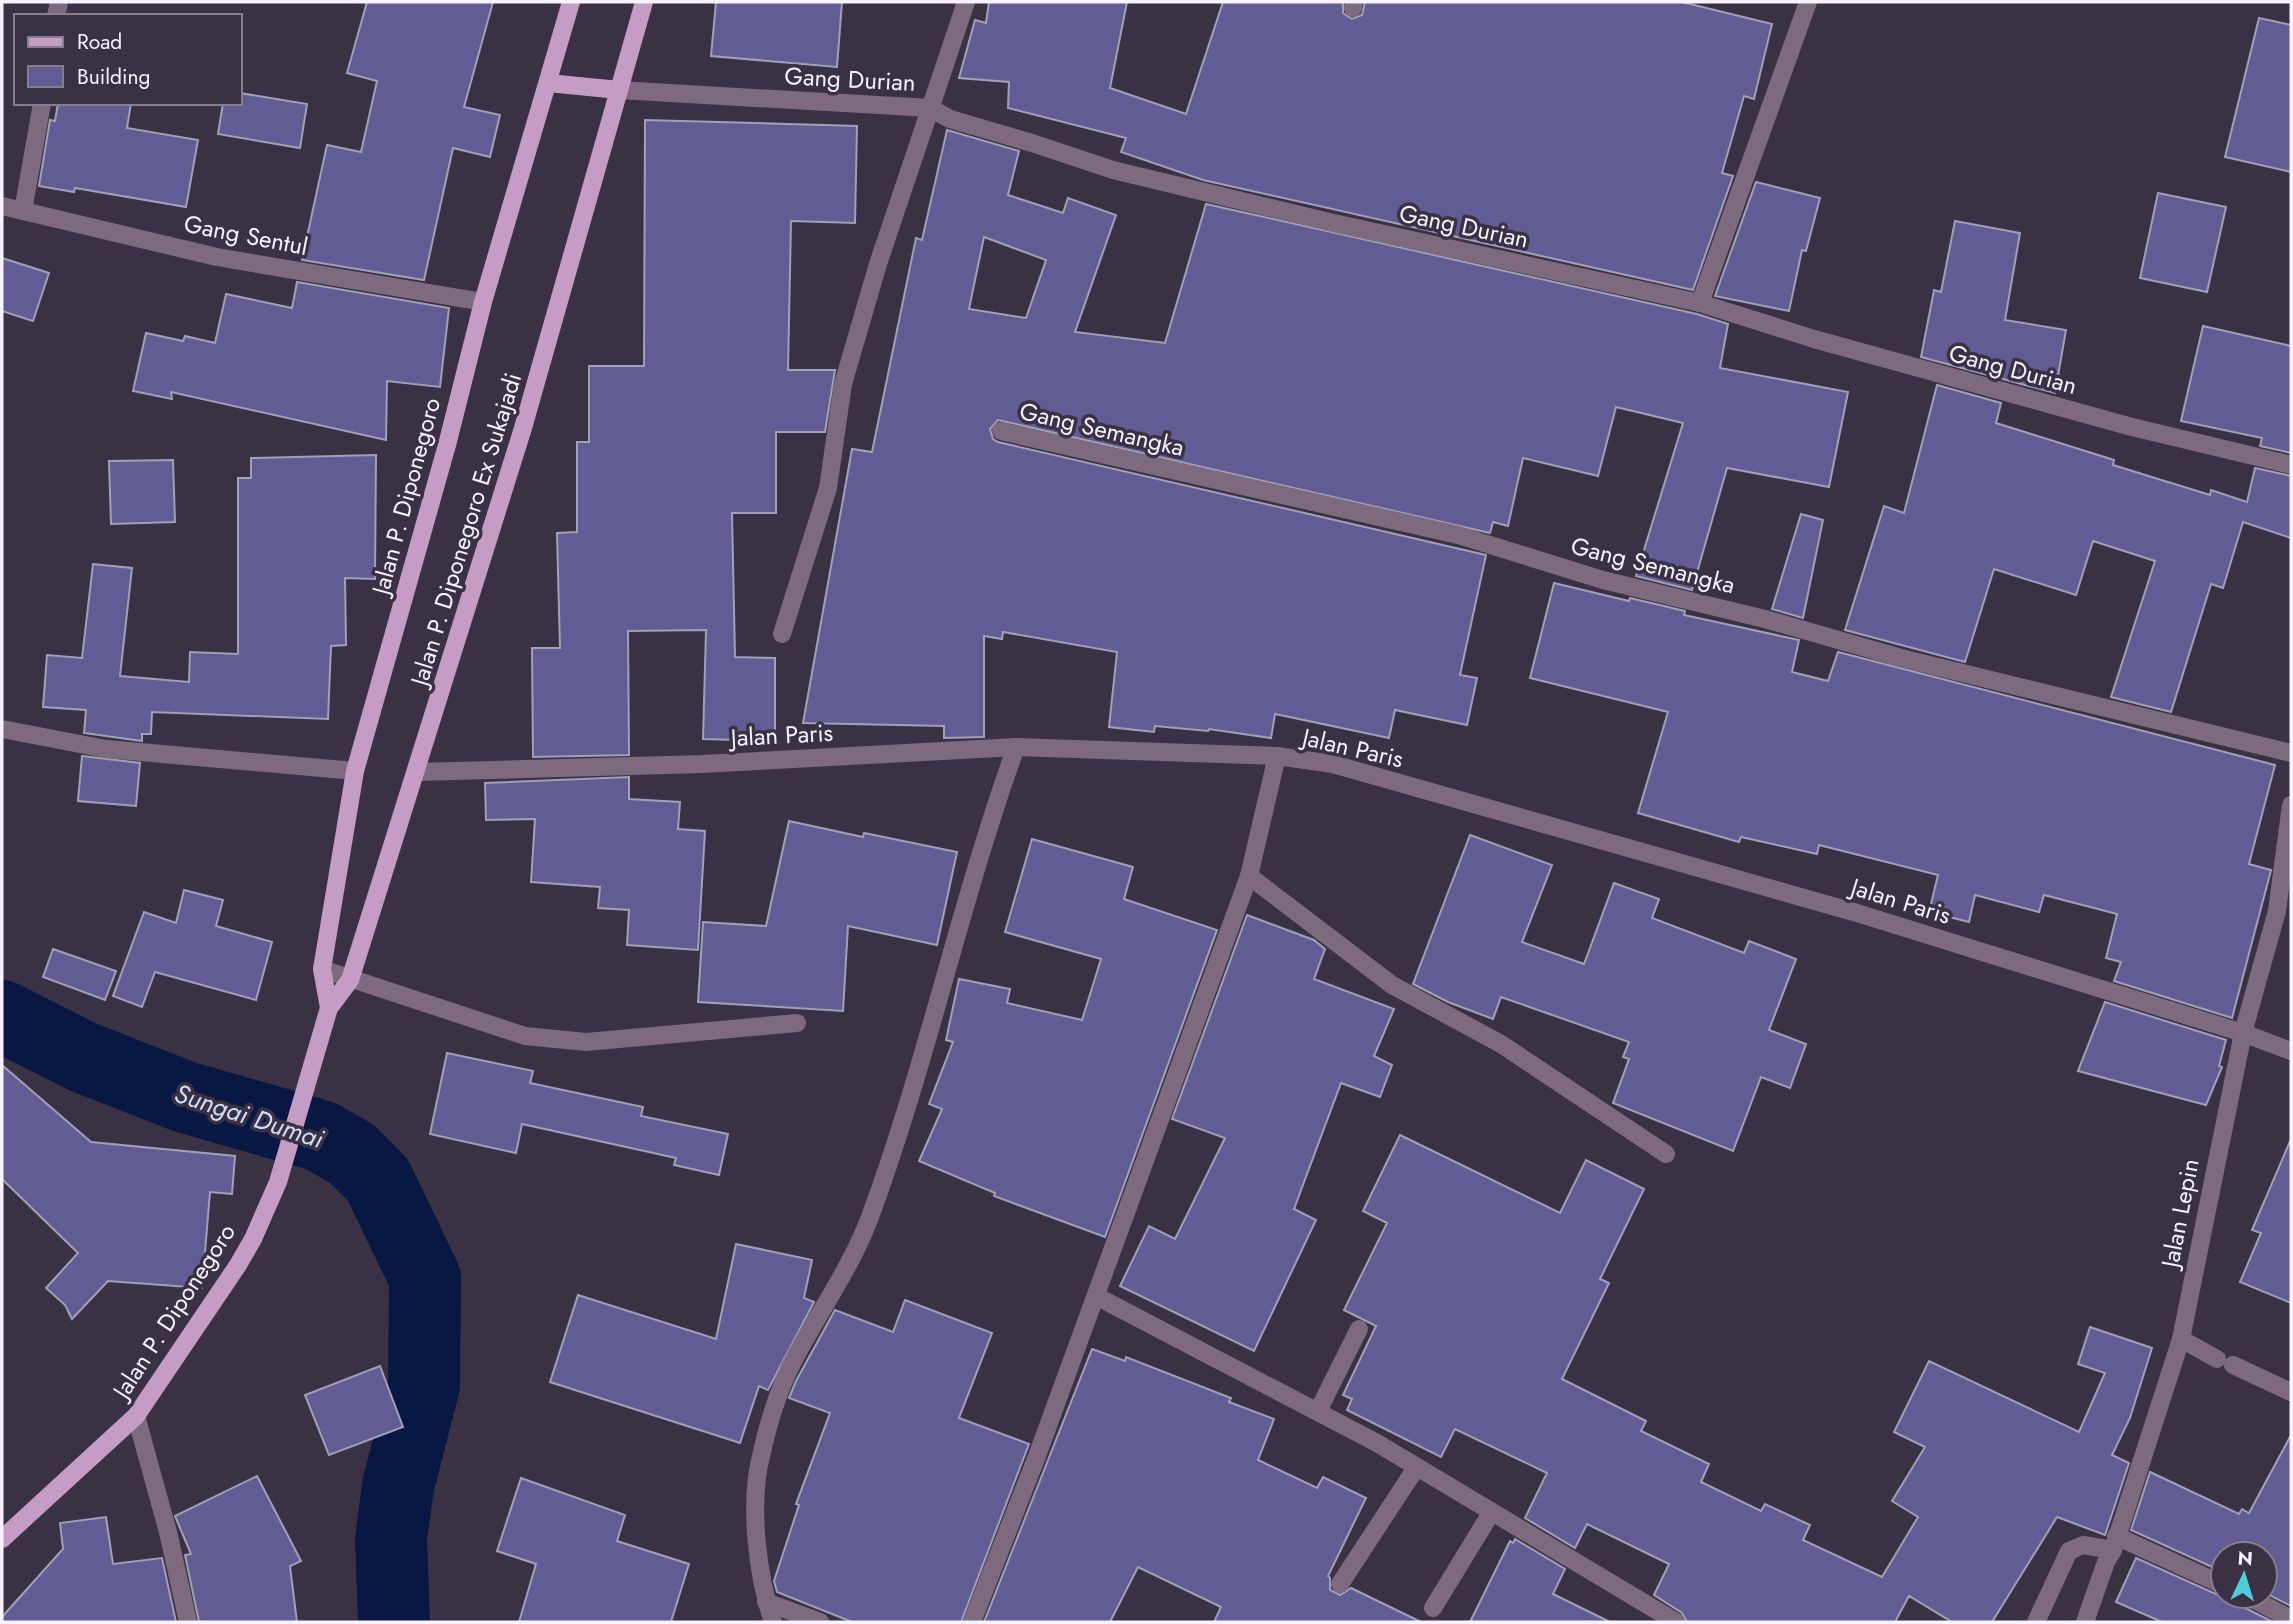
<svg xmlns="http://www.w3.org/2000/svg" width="2293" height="1624" viewBox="0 0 2293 1624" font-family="Jost,sans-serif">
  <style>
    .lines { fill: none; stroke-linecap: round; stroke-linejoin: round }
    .river { stroke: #091743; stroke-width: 72 }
    .building { fill: #615d94; stroke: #a0a0b8; stroke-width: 2; fill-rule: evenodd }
    .minor { stroke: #7d6a7e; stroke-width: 18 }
    .major { stroke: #c49cc5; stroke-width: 18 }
    .labels { text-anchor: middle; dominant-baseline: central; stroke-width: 7; stroke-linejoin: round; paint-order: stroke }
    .street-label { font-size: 24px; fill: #f7f2fe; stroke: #3a3144 }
    .water-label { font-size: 26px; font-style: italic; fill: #d0defd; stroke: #3a3144 }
  </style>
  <rect width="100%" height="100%" fill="#3a3144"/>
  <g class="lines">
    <polyline class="river" points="2,1016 83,1057 185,1097 321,1136 352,1154 378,1180 425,1278 424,1385 398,1486 391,1539 394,1622"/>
  </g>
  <g class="building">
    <polygon points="367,2 493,2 464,107 500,115 490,157 453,148 424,280 302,260 327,145 361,152 377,81 347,73"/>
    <polygon points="716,2 842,2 837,67 711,56"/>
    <polygon points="989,2 1127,2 1110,88 1186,114 1223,2 1343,2 1343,13 1352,19 1362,15 1365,2 1682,2 1772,24 1754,99 1744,96 1722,173 1733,176 1693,290 1203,180 1121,152 1126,138 1008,108 1009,82 959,78 975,20 986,23"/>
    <polygon points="2259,18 2291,25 2291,172 2225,157"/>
    <polygon points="240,93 307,104 300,148 218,134 223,103 240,103"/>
    <polygon points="58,103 131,103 127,128 198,140 186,207 75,188 74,192 39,186 50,120 55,121"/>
    <polygon points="645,120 857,126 855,223 791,221 788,370 835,370 825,432 776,432 776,513 732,513 735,657 775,658 775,741 703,739 706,630 628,631 629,755 533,757 532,648 560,648 557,533 577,532 577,442 589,442 589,366 644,366"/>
    <path d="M947,130l72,21 -11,44 55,18 5,-15 48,17 -41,117 90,11 41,-139 491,110 31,10 -8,44 128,24 -19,95 -102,-19 -35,122 -56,-14 47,-153 -67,-16 -18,69 -75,-18 -15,68 -15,-4 -3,11 -492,-113 -8,9 3,10 5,3 488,113 -26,120 17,3 -10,47 -72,-15 -6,28 -114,-24 -4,24 -62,-9 -1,2 -53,-5 -1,6 -45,-5 8,-75 -114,-20 -1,7 -18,-3v101l-40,1v-12l-141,-3 49,-274 20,3 44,-214 6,2zM984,237l62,23 -20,58 -57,-9z"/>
    <polygon points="1756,182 1820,198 1806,251 1802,250 1789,311 1715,296"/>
    <polygon points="2158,193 2226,207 2207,292 2140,278"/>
    <polygon points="1955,221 2020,233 2005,320 2066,330 2055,393 1921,357 1934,290 1941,292"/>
    <polygon points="2,258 49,273 33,321 2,311"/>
    <polygon points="297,282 449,308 440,387 387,381 386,440 171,392 172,399 133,391 146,333 183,341 185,336 215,343 226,294 292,308"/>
    <polygon points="2203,326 2291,346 2291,453 2260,446 2262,438 2181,421"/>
    <polygon points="1937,385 2001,403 1996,423 2114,460 2113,465 2210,495 2211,490 2247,502 2255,468 2291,476 2291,538 2243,522 2223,588 2211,584 2171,712 2111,697 2155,561 2093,541 2076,595 1994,569 1965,662 1845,630 1884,506 1904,513"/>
    <polygon points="376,455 375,579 345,578 346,645 331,646 328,719 152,712 151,734 142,734 142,741 84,733 86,710 43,707 47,655 82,658 93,564 132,568 120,676 189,682 190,652 238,654 238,478 251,478 251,458"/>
    <polygon points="173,460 175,522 111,524 109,461"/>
    <polygon points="1801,514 1823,520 1803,618 1772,609"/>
    <polygon points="1554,583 1629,601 1630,598 1685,611 1684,615 1799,640 1792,672 1828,681 1838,652 2275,765 2249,864 2271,870 2270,874 2232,1018 2114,981 2121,962 2106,958 2117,914 2044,895 2039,912 1975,895 1969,922 1929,912 1938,875 1819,845 1817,854 1741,837 1739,842 1638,813 1668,712 1530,678"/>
    <polygon points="82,756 140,763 136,806 78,801"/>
    <polygon points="629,777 629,799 680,802 678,829 705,831 698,950 627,945 629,910 598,908 600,887 531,882 535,819 486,820 485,783"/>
    <polygon points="789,821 863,837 864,833 957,852 937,945 848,926 843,1011 698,1002 703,922 766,926"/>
    <polygon points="1470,835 1552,865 1522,942 1584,964 1614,883 1659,899 1652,918 1744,953 1749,941 1796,959 1769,1030 1806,1044 1790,1088 1761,1077 1733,1151 1613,1103 1629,1059 1623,1057 1629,1042 1501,997 1493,1019 1448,1002 1413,984"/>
    <polygon points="1032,839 1133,867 1124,899 1217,930 1105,1237 994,1196 995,1193 919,1161 942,1109 929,1104 953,1042 946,1040 959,979 1010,989 1007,1003 1082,1020 1101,959 1005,932"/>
    <polygon points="184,890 223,900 216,926 272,942 256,1000 155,972 142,1007 113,996 144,912 176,923"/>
    <polygon points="1247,915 1314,940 1325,949 1314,979 1394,1009 1374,1056 1392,1065 1380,1097 1341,1083 1294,1209 1316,1220 1254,1351 1120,1286 1149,1226 1175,1239 1225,1138 1172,1119"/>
    <polygon points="53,949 116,971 105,1000 43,977"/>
    <polygon points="2105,1002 2226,1040 2219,1066 2222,1067 2206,1105 2078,1071"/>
    <polygon points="447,1053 533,1071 530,1083 643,1107 641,1116 728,1134 719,1175 674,1165 676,1158 522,1124 516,1153 430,1134"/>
    <polygon points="2,1065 91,1142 235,1156 232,1194 210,1192 202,1288 108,1281 72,1319 65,1305 46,1288 78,1253 2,1179"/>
    <polygon points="1400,1135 1560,1213 1586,1160 1644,1189 1600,1279 1609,1283 1562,1379 1646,1421 1641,1431 1709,1464 1701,1482 1761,1511 1765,1504 1810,1525 1803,1540 1882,1577 1918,1517 1892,1501 1925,1447 1894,1432 1929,1361 2079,1432 2105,1373 2078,1364 2090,1327 2152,1348 2130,1418 2112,1455 2129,1463 2105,1535 2057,1517 1992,1622 1952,1622 1909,1596 1895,1622 1687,1622 1682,1613 1654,1595 1669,1564 1587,1524 1575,1548 1525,1518 1547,1473 1455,1429 1441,1457 1347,1410 1352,1399 1343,1395 1376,1326 1344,1310 1387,1223 1363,1211"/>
    <polygon points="2291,1139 2291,1303 2240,1282 2261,1233 2252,1230"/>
    <polygon points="736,1244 812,1260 804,1298 814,1302 768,1390 759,1386 740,1443 550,1382 578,1295 716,1339"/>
    <polygon points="905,1300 992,1333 959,1418 1029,1444 961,1622 852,1622 777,1592 774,1581 799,1505 796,1504 830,1413 789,1398 796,1381 835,1310 893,1332"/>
    <polygon points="1092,1349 1125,1361 1126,1357 1231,1398 1229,1402 1274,1419 1258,1460 1317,1488 1323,1477 1366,1498 1328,1576 1330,1578 1330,1590 1340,1595 1351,1588 1421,1622 1214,1622 1221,1607 1138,1567 1110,1622 984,1622"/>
    <polygon points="380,1366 403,1427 329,1455 305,1395"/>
    <polygon points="2291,1435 2291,1606 2265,1593 2265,1554 2223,1554 2223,1572 2131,1530 2150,1472 2239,1514 2242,1509 2249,1513"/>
    <polygon points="257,1476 301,1561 290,1566 297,1622 199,1622 185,1555 191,1554 175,1516"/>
    <polygon points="521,1478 625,1515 617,1541 689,1564 671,1622 519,1622 536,1564 497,1551"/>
    <polygon points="106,1517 113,1564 162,1558 176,1622 2,1622 2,1617 63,1549 60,1523"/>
    <polygon points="1515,1539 1565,1569 1553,1594 1610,1622 1470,1622 1510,1541 1513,1543"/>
    <polygon points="2136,1558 2218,1595 2236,1596 2241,1606 2273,1622 2162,1622 2116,1602"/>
  </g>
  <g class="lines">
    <g class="minor">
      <polyline points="1353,8 1354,2"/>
      <polyline points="56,16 59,2"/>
      <polyline points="619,90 930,108 950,119 1032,143 1113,170 1338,224 1700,303 1814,339 2132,427 2291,465"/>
      <polyline points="2,206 217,257 483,302"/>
      <polyline points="23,211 42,103"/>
      <polyline points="1700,303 1808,2"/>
      <polyline points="1001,431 1458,535 1603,580 1765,619 1901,658 2291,753"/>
      <polyline points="782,634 828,488 843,384 878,264 966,2"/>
      <polyline points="2,729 106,749 355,771"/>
      <polyline points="417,772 702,764 1016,747 1277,756 1333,764 1857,913 2243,1033 2291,1051"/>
      <polyline points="1249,876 1392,985 1501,1044 1666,1154"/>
      <polyline points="322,969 525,1036 586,1042 797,1023"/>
      <polyline points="1096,1296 1377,1443 1676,1622"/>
      <polyline points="2181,1339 2217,1359"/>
      <polyline points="2233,1365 2291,1392"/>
      <polyline points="1318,1411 1359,1329"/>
      <polyline points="136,1416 168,1532 188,1622"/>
      <polyline points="2116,1536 2223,1585"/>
      <polyline points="1340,1584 1416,1468"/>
      <polyline points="2247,1596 2291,1619"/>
      <polyline points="766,1602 820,1622"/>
      <polyline points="1433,1608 1491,1513"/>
      <path d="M773,1622c-16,-47 -24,-118 -12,-166 8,-37 19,-72 37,-104 25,-46 54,-87 72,-135 57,-154 90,-315 146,-470"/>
      <polyline points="972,1622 1037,1456 1249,876 1277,756"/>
      <polyline points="2036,1622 2069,1551 2083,1545 2113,1550"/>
      <polyline points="2085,1622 2106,1562 2113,1550 2181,1339 2243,1033 2277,911 2291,805"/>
    </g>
    <g class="major">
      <polyline points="548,83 619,90"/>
      <polyline points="329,1008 322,969 355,771 447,445 483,302 571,2"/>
      <polyline points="2,1539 136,1416 238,1265 253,1239 278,1182 329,1008 350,980 523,428 644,2"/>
    </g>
  </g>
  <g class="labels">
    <g class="street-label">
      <text transform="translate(850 79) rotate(3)">Gang Durian</text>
      <text transform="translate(1464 226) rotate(12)">Gang Durian</text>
      <text transform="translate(246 235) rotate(11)">Gang Sentul</text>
      <text transform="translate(2013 369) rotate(15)">Gang Durian</text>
      <text transform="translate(1102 429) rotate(13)">Gang Semangka</text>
      <text transform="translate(406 496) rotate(-75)">Jalan P. Diponegoro</text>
      <text transform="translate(466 529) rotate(-73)">Jalan P. Diponegoro Ex Sukajadi</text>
      <text transform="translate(1653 565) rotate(14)">Gang Semangka</text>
      <text transform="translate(782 735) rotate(-3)">Jalan Paris</text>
      <text transform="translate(1353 748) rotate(13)">Jalan Paris</text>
      <text transform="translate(1901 901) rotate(17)">Jalan Paris</text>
      <text transform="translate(2180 1213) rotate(-79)">Jalan Lepin</text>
      <text transform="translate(174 1311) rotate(-57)">Jalan P. Diponegoro</text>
    </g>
    <g class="water-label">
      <text transform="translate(249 1116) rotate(18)">Sungai Dumai</text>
    </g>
  </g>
  <rect width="2293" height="1624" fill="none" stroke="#f7f2fe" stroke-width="7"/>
  <rect x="14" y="14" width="228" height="91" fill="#3a3144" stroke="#867e8e" stroke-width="2"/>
  <rect x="28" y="37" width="35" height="10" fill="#c49cc5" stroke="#867e8e" stroke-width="2"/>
  <text x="77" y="49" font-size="21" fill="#f7f2fe">Road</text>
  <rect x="28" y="66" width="35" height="21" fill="#615d94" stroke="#867e8e" stroke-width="2"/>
  <text x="77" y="84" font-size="21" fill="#f7f2fe">Building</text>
  <g transform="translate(2244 1575) rotate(4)"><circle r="33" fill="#3a3144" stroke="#867e8e" stroke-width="2"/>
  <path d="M0-5L12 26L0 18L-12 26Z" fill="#53cbda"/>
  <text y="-10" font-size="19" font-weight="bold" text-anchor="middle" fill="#f7f2fe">N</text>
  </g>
</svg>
